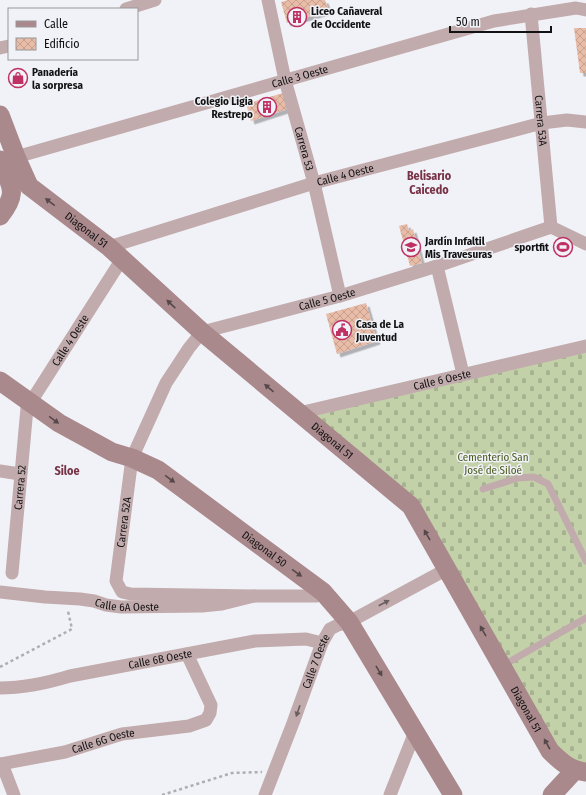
<svg xmlns="http://www.w3.org/2000/svg" width="586" height="795" viewBox="0 0 586 795" font-family="'Fira Sans Condensed',sans-serif">
  <style>
    .cemetery { fill: url(#cemetery-stones) }
    .building { fill: url(#building-cross-hatch); filter: url(#shadow) }
    .lines { fill: none; stroke-linecap: round; stroke-linejoin: round }
    .path { stroke: #adaeb2; stroke-width: 2.5; stroke-dasharray: 3 3; stroke-linecap: butt }
    .lane { stroke: #c2abad; stroke-width: 7 }
    .street { stroke: #c2abad; stroke-width: 13 }
    .secondary { stroke: #aa898c; stroke-width: 19 }
    .oneway { fill: #56484a }
    .oneway2 { fill: #6a5e60 }
    .labels { text-anchor: middle; dominant-baseline: central; stroke-width: 3; stroke-linejoin: round; paint-order: stroke }
    .poi-label { font-size: 11px; font-weight: bold; fill: #121214; stroke: #f1f2f7; text-anchor: start }
    .street-label { font-size: 11px; fill: #121214; stroke: #f1f2f7 }
    .park-label { font-size: 11px; fill: #47591a; stroke: #f1f2f7 }
    .neighbourhood-label { font-size: 12px; font-weight: bold; fill: #783246; stroke: #f1f2f7 }
  </style>
  <defs>
    <pattern id="cemetery-stones" width="16" height="16" patternUnits="userSpaceOnUse"><rect width="16" height="16" fill="#c3d1a9"/><path d="M2 7V4a2 2 0 0 1 4 0v3zM10 15v-3a2 2 0 0 1 4 0v3z" fill="#a6b291"/></pattern>
    <pattern id="building-cross-hatch" width="8" height="8" patternUnits="userSpaceOnUse"><rect width="8" height="8" fill="#e9bca8"/><path d="M0 0l8 8M0 8l8-8" fill="none" stroke="#c7a190"/></pattern>
    <filter id="shadow"><feDropShadow dx="3.5" dy="3.5" stdDeviation="0" flood-color="#0004"/></filter>
  </defs>
  <rect width="100%" height="100%" fill="#f1f2f7"/>
  <polygon class="cemetery" points="586,346 586,772 560,762 411,506 299,413"/>
  <g class="building">
    <polygon points="288,0 325,0 329,11 287,23 281,2"/>
    <polygon points="574,28 586,28 586,73 580,73"/>
    <polygon points="283,93 288,109 251,121 246,104"/>
    <polygon points="407,224 409,231 413,229 422,263 410,266 399,226"/>
    <polygon points="366,303 377,341 337,354 326,314"/>
  </g>
  <g class="lines">
    <g class="path">
      <polyline points="0,667 72,629 68,611"/>
      <polyline points="162,795 232,773 262,772"/>
    </g>
    <g class="lane">
      <polyline points="483,489 518,478 534,477 548,484 586,561"/>
      <polyline points="502,666 586,618"/>
    </g>
    <g class="street">
      <path id="s1" d="M268,0l17,80 29,103 26,113"/>
      <polyline points="126,9 155,0"/>
      <path id="s2" d="M531,14l20,213"/>
      <polyline points="0,48 9,46"/>
      <path id="s3" d="M16,157l478,-136 82,-13 10,2"/>
      <path id="s4" d="M109,247l205,-64 228,-60 25,-3 19,2"/>
      <polyline points="437,266 463,374"/>
      <path id="s5" d="M299,413l287,-67"/>
      <polyline points="0,471 20,474"/>
      <path id="s6" d="M12,573l15,-165 95,-149"/>
      <path id="s7" d="M0,592l45,5 35,2 14,2 12,4 15,2 81,-1 20,-2 32,-8h62l7,-4"/>
      <path id="s8" d="M254,596l-123,-2 -9,-2 -6,-11 16,-123 34,-75 23,-35 13,-16 138,-36 97,-30 114,-39 35,17"/>
      <path id="s9" d="M0,688c24,0 47,-5 70,-12l185,-35 51,-2 16,4"/>
      <path id="s10" d="M0,764l65,-12 57,-18 67,-8 17,-6 4,-7 1,-8 -24,-51"/>
      <polyline points="2,764 14,795"/>
      <path id="s11" d="M265,795l28,-72 29,-80 8,-14 8,-4 11,-3 98,-53"/>
      <polyline points="390,795 415,732"/>
    </g>
    <g class="secondary">
      <path id="s12" d="M0,115l16,42 13,29 80,61 93,85 209,174 139,245c11,11 20,19 36,21"/>
      <path d="M0,160c11,27 19,32 0,56"/>
      <path id="s13" d="M0,381l59,42 53,29 20,6 26,12 165,122 26,30 104,173"/>
      <polyline points="552,795 575,770"/>
    </g>
  </g>
  <defs><path id="oneway-solid" d="M-6-.8H1V-3.2L6.5 0L1 3.2V.8H-6Z"/></defs>
  <g class="oneway">
    <use href="#oneway-solid" transform="translate(50 202) rotate(-143)"/>
    <use href="#oneway-solid" transform="translate(171 304) rotate(-137)"/>
    <use href="#oneway-solid" transform="translate(269 388) rotate(-140)"/>
    <use href="#oneway-solid" transform="translate(54 420) rotate(36)"/>
    <use href="#oneway-solid" transform="translate(170 479) rotate(36)"/>
    <use href="#oneway-solid" transform="translate(427 535) rotate(-120)"/>
    <use href="#oneway-solid" transform="translate(297 573) rotate(36)"/>
    <use href="#oneway-solid" transform="translate(483 631) rotate(-120)"/>
    <use href="#oneway-solid" transform="translate(379 671) rotate(59)"/>
    <use href="#oneway-solid" transform="translate(547 744) rotate(-119)"/>
  </g>
  <g class="oneway2">
    <use href="#oneway-solid" transform="translate(384 603) rotate(-28)"/>
    <use href="#oneway-solid" transform="translate(298 711) rotate(109)"/>
  </g>
  <defs>
    <g id="building-ring" transform="scale(1)"><circle r="9.5" fill="#f1f2f7" stroke="#be3162" stroke-width="1.5"/><path d="M-4-6H4V6H1V3H-1V6H-4ZM-2.5-4.3h1.7v1.8h-1.7ZM.8-4.3h1.7v1.8H.8ZM-2.5-1h1.7V.8h-1.7ZM.8-1h1.7V.8H.8Z" fill="#be3162"/></g>
    <g id="shop-ring" transform="scale(1)"><circle r="9.5" fill="#f1f2f7" stroke="#be3162" stroke-width="1.5"/><path d="M-5-2.5h2.3a2.7 3.5 0 0 1 5.4 0H5L5.5 6h-11ZM-1.5-2.5h3a1.5 2.3 0 0 0-3 0Z" fill="#be3162"/></g>
    <g id="school-ring" transform="scale(1)"><circle r="9.5" fill="#f1f2f7" stroke="#be3162" stroke-width="1.5"/><path d="M0-5L7-2L0 1L-7-2ZM-4 1L0 2.5L4 1V4Q0 6-4 4Z" fill="#be3162"/></g>
    <g id="stadium-ring" transform="scale(1)"><circle r="9.5" fill="#f1f2f7" stroke="#be3162" stroke-width="1.5"/><path d="M0-5a6.5 5 0 1 0 0 10a6.5 5 0 1 0 0-10ZM-3.5-1.8h7v3.6h-7Z" fill="#be3162"/></g>
    <g id="civic-ring" transform="scale(1)"><circle r="9.5" fill="#f1f2f7" stroke="#be3162" stroke-width="1.5"/><path d="M-.6-6.5H3V-4.5H.6V-3L4-1V1h2V6H-6V1h2V-1L-.6-3ZM-1.2 2.5V6h2.4V2.5Z" fill="#be3162"/></g>
  </defs>
  <g fill-rule="evenodd">
    <use href="#building-ring" x="297" y="17"/>
    <use href="#shop-ring" x="18" y="78"/>
    <use href="#building-ring" x="267" y="107"/>
    <use href="#school-ring" x="411" y="247"/>
    <use href="#stadium-ring" x="563" y="247"/>
    <use href="#civic-ring" x="342" y="330"/>
  </g>
  <g class="labels">
    <g class="poi-label">
      <text x="311" y="11">Liceo Cañaveral<tspan x="311" dy="13">de Occidente</tspan></text>
      <text x="32" y="72">Panadería<tspan x="32" dy="13">la sorpresa</tspan></text>
      <text x="253" y="101" text-anchor="end">Colegio Ligia<tspan x="253" dy="13">Restrepo</tspan></text>
      <text x="425" y="241">Jardín Infaltil<tspan x="425" dy="13">Mis Travesuras</tspan></text>
      <text x="549" y="247" text-anchor="end">sportfit</text>
      <text x="356" y="324">Casa de La<tspan x="356" dy="13">Juventud</tspan></text>
    </g>
    <g class="street-label">
      <text stroke="none"><textPath href="#s3" startOffset="295">Calle 3 Oeste</textPath></text>
      <text stroke="none"><textPath href="#s2" startOffset="107">Carrera 53A</textPath></text>
      <text stroke="none"><textPath href="#s1" startOffset="153">Carrera 53</textPath></text>
      <text stroke="none"><textPath href="#s4" startOffset="247">Calle 4 Oeste</textPath></text>
      <text stroke="none"><textPath href="#s12" startOffset="149">Diagonal 51</textPath></text>
      <text stroke="none"><textPath href="#s8" startOffset="543">Calle 5 Oeste</textPath></text>
      <text stroke="none"><textPath href="#s6" startOffset="246">Calle 4 Oeste</textPath></text>
      <text stroke="none"><textPath href="#s5" startOffset="147">Calle 6 Oeste</textPath></text>
      <text stroke="none"><textPath href="#s12" startOffset="473">Diagonal 51</textPath></text>
      <text stroke="none"><textPath href="#s6" startOffset="86">Carrera 52</textPath></text>
      <text stroke="none"><textPath href="#s8" startOffset="204">Carrera 52A</textPath></text>
      <text stroke="none"><textPath href="#s13" startOffset="315">Diagonal 50</textPath></text>
      <text stroke="none"><textPath href="#s7" startOffset="128">Calle 6A Oeste</textPath></text>
      <text stroke="none"><textPath href="#s9" startOffset="163">Calle 6B Oeste</textPath></text>
      <text stroke="none"><textPath href="#s11" startOffset="143">Calle 7 Oeste</textPath></text>
      <text stroke="none"><textPath href="#s12" startOffset="809">Diagonal 51</textPath></text>
      <text stroke="none"><textPath href="#s10" startOffset="106">Calle 6G Oeste</textPath></text>
    </g>
    <g class="park-label">
      <text x="493" y="457">Cementerio San<tspan x="493" dy="13">José de Siloé</tspan></text>
    </g>
    <g class="neighbourhood-label">
      <text x="429" y="176">Belisario<tspan x="429" dy="14">Caicedo</tspan></text>
      <text x="67" y="471">Siloe</text>
    </g>
  </g>
  <rect x="8" y="8" width="130" height="52" fill="#f1f2f7" stroke="#98989c"/>
  <rect x="16" y="21" width="20" height="6" fill="#aa898c" stroke="#98989c"/>
  <text x="44" y="28" font-size="12" fill="#121214">Calle</text>
  <rect x="16" y="38" width="20" height="12" fill="url(#building-cross-hatch)" stroke="#98989c"/>
  <text x="44" y="48" font-size="12" fill="#121214">Edificio</text>
  <path d="M450 26v6h101v-6" fill="none" stroke="#121214" stroke-width="2"/>
  <text x="456" y="26" font-size="12" fill="#121214" stroke="#f1f2f7" stroke-width="3" paint-order="stroke">50 m</text>
</svg>
